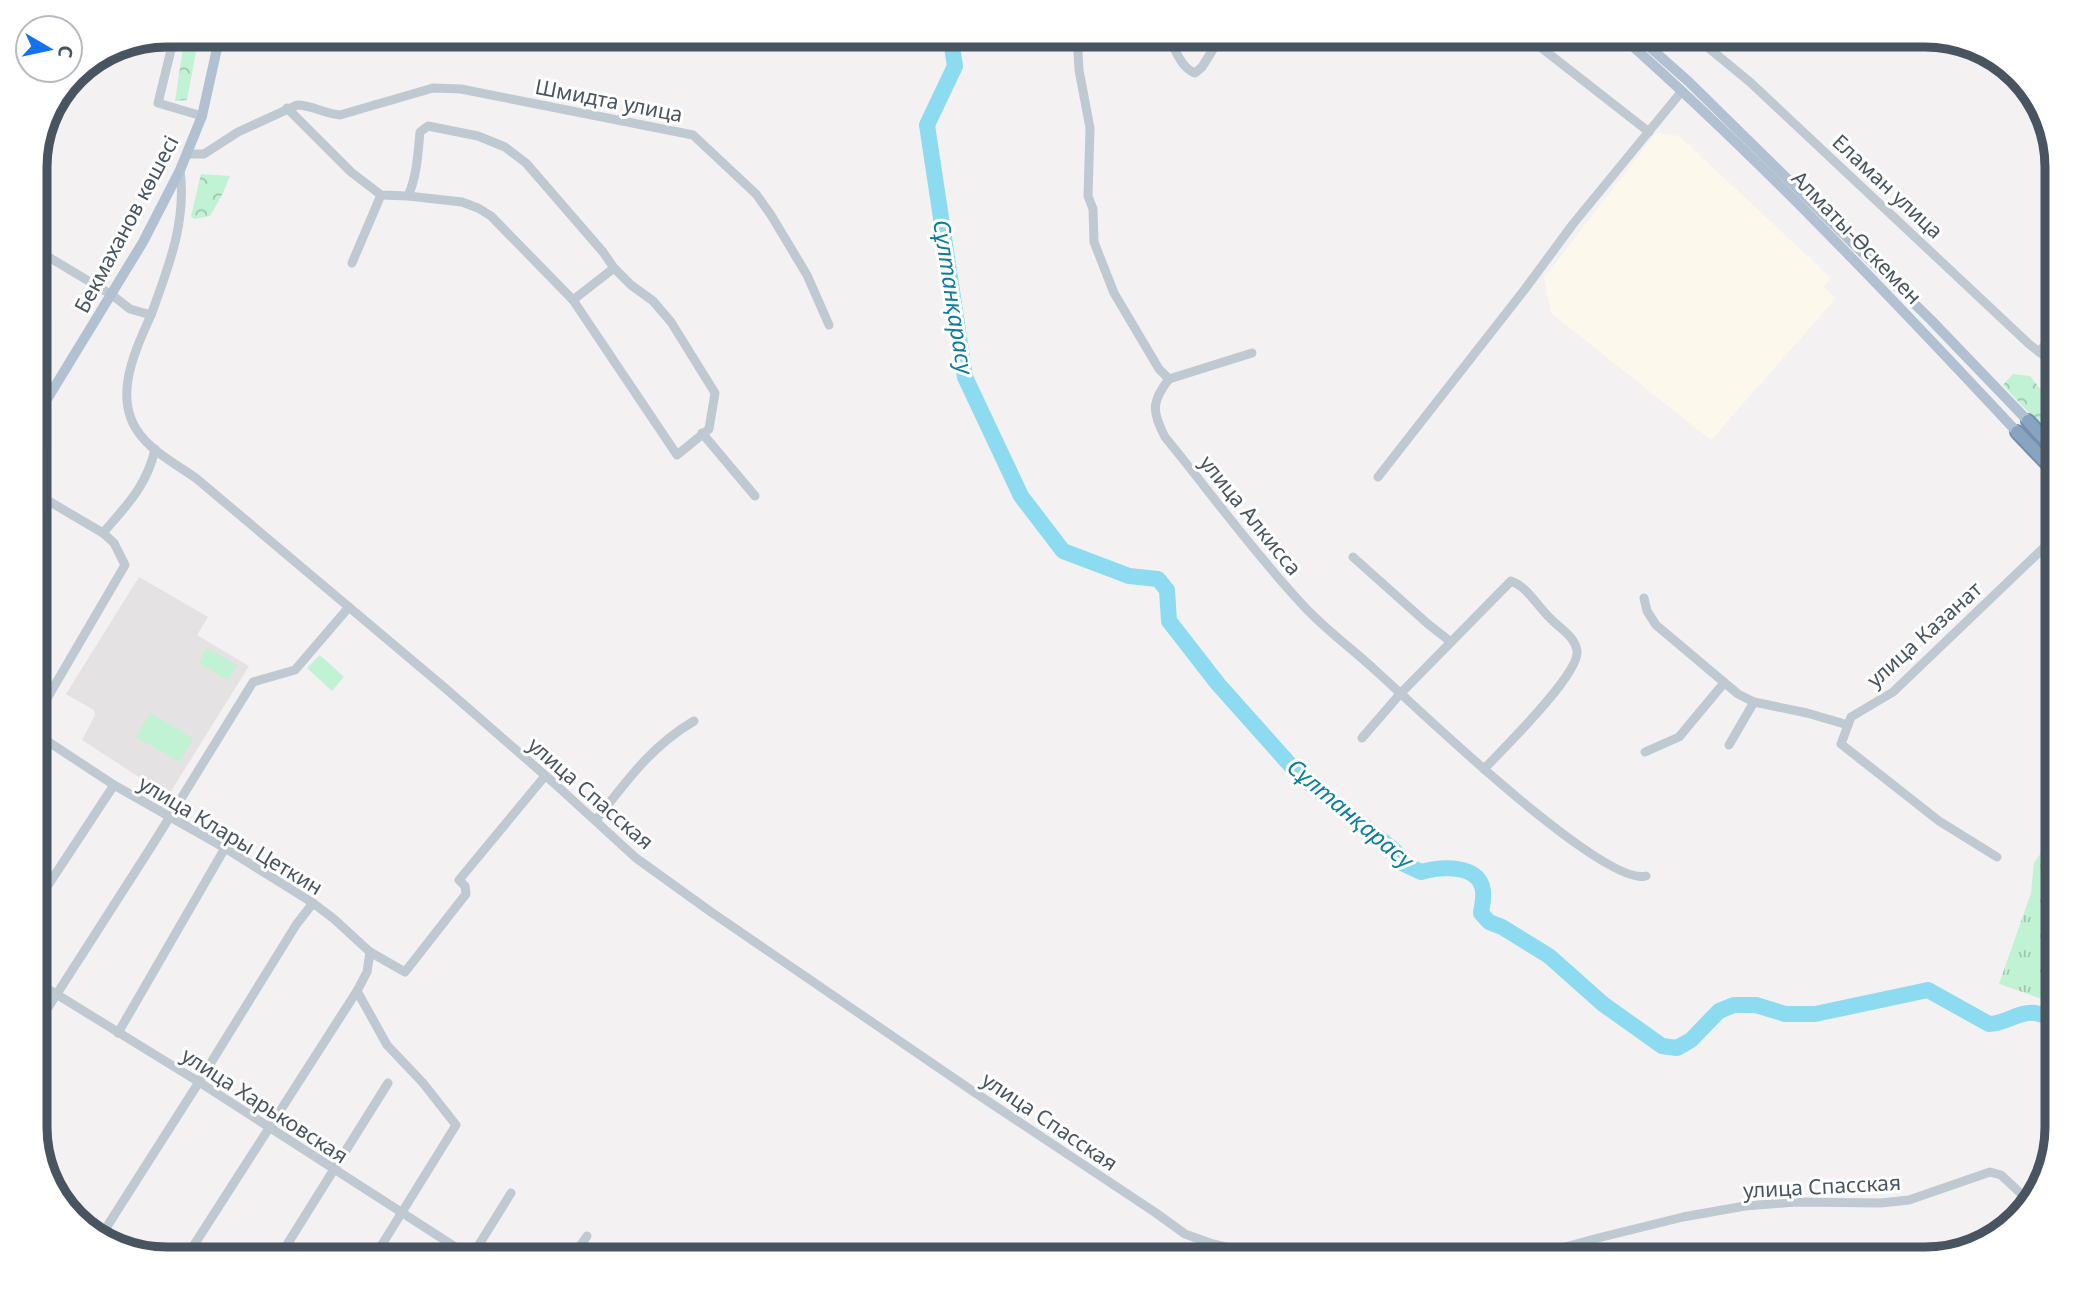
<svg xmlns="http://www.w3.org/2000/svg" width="2092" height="1294" viewBox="0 0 2092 1294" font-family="'Noto Sans',sans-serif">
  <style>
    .commercial { fill: #fdf8ec }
    .education { fill: #e5e2e3 }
    .forest { fill: url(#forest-crowns) }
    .park { fill: url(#park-tufts) }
    .pitch { fill: #c0f2d3 }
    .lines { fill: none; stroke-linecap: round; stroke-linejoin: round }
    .river { stroke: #8cdbf0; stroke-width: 16 }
    .highway-casing { stroke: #738fad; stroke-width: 16 }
    .minor { stroke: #bfc9d1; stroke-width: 9 }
    .major { stroke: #b1c1d1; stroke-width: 10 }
    .highway { stroke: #88a4c1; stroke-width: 12 }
    .labels { text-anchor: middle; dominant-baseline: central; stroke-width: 6; stroke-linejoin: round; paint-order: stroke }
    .street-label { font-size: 21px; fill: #485560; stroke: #fff }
    .water-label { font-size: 23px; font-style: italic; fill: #087d9c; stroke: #fff }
    .rim { fill: none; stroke: #485560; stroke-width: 9 }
  </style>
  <defs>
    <pattern id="forest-crowns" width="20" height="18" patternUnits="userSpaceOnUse" patternTransform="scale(1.75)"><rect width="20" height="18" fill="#c0f2d3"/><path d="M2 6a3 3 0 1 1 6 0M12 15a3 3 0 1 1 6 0" fill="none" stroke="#9ec7af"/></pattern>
    <pattern id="park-tufts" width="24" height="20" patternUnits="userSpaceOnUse" patternTransform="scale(1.75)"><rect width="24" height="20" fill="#c0f2d3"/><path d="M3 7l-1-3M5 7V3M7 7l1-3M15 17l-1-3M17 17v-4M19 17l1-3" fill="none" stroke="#9ec7af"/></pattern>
  </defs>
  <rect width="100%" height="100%" fill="#f4f1f2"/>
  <polygon class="commercial" points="1656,133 1679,136 1831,278 1823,287 1836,298 1711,440 1551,313 1544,278"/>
  <polygon class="education" points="139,577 208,617 197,635 249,666 168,796 82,740 95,715 94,710 66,694"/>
  <g class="forest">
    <polygon points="185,35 199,35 187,100 175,101"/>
    <polygon points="201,174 230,176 222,195 210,216 194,219 191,216"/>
    <polygon points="2013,374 2030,376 2049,400 2057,407 2057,443 2003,385"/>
  </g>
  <polygon class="park" points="2057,830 2057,1004 1999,984 2031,893 2034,863"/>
  <g class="pitch">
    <polygon points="207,648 237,665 228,680 199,663"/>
    <polygon points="320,655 344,677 332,691 307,668"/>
    <polygon points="150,713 193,738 180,762 136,737"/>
  </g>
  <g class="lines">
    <path class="river" d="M950,35l5,31 -28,59 38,252 56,119 42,55 66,25 29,3 9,11 2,31 49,63 82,92 94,74 8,13 19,9c19,-5 59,-9 62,19 1,7 -1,15 -2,22l8,9 13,5 47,29 54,48 59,42 15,2 14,-8 28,-29 15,-6h22l29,9h30l113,-24 61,34c16,0 30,-13 46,-11 7,1 15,5 22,9"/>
    <g class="highway-casing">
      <g id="highway">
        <polyline points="2028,421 2057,452"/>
        <polyline points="2017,432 2057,474"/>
      </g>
    </g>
    <g class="minor">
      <polyline points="169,35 172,46 158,103 202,116"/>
      <polyline points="1077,35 1079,70 1090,128 1088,196 1093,209 1094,242 1114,293 1159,369 1169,379"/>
      <polyline points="1525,35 1649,132"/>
      <polyline points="1693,35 1751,83 2029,344 2057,366"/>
      <path d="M1172,45c6,10 11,24 23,28l7,-6 20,-32"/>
      <path d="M287,108l64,64 30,23 27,1 54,6 16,6 13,8 82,84 104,155 32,-26 6,-36 -44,-71 -18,-21 -22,-16 -17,-17 -11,-16 -77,-89 -21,-16 -27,-11 -50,-10 -8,6c-2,21 -3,44 -12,64"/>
      <path d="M187,154h17l34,-22 59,-27c15,0 27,9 43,10l93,-27 28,1 232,46 63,59 15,21 36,60 22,50"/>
      <path d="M35,249l77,46 18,14 21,6c-17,38 -40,86 -9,122 14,17 37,29 55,42l248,209 110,96 81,74 75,54 263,180 182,121 29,21 25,9 66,16"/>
      <polyline points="352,263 381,195"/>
      <polyline points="573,300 614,268"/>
      <path d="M151,315c17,-47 36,-93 29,-145"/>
      <polyline points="2039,352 2057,331"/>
      <path d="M1169,379c-18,23 -17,33 -4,58 45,55 87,113 135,165 22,25 50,45 75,68 39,35 227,217 271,206"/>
      <polyline points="1169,379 1252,353"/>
      <polyline points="702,433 755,496"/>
      <polyline points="1378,477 1525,289 1573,224 1682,91"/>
      <polyline points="35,493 103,533 114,543 125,565 35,719"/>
      <path d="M103,533c23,-27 44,-47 52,-84"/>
      <polyline points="1353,557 1428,624 1451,642"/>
      <polyline points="1644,598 1647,611 1656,625 1738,694 1754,702 1807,713 1848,725"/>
      <polyline points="35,733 114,785 225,848 313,903 334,919 370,952 405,972 466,894 465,886 459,880 545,776"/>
      <path d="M1362,738l38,-44 111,-113c17,6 26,25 39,37 9,10 25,18 27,33 3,23 -75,99 -93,118"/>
      <polyline points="1729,745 1754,702"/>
      <polyline points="1645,752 1679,737 1724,683"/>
      <path d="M596,820c30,-38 55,-74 98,-99"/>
      <polyline points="1997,857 1939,821 1841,744 1851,717 1893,692 2057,535"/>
      <polyline points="35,905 114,785"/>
      <polyline points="370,952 367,972 357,991 387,1045 423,1083 456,1125 373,1259"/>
      <polyline points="35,981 199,1082 474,1259"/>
      <polyline points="35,1028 153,844 253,682 295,670 349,607"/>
      <polyline points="118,1033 225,848"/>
      <polyline points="99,1239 199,1082 296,925 313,903"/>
      <polyline points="185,1259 357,991"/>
      <polyline points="278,1259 388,1083"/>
      <polyline points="470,1259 511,1193"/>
      <polyline points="571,1259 587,1236"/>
      <polyline points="1522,1259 1598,1238 1683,1217 1745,1206 1796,1202 1881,1203 1909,1200 1990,1172 2001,1175 2030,1202"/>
    </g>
    <g class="major">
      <path d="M1620,35c140,124 269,260 397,397"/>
      <polyline points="1636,35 1689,82 1931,320 2028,421"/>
      <polyline points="35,419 143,242 180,170 202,116 220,35"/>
    </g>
    <use href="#highway" class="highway"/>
  </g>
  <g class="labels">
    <g class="street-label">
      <text transform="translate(609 100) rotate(11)">Шмидта улица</text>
      <text transform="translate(1888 186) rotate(43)">Еламан улица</text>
      <text transform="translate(126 224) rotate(-62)">Бекмаханов көшесі</text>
      <text transform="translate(1857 237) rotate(46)">Алматы-Өскемен</text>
      <text transform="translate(1251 515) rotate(51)">улица Алкисса</text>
      <text transform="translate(1924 634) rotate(-42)">улица Казанат</text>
      <text transform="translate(591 793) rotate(41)">улица Спасская</text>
      <text transform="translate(231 835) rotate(31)">улица Клары Цеткин</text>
      <text transform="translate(265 1105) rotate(33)">улица Харьковская</text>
      <text transform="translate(1050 1121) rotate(34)">улица Спасская</text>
      <text transform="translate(1822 1186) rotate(-3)">улица Спасская</text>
    </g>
    <g class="water-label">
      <text transform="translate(954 297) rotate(81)">Сұлтанқарасу</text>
      <text transform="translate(1351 813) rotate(40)">Сұлтанқарасу</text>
    </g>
  </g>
  <path d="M0 0H2092V1294H0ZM167 47H1925A120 120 0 0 1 2045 167V1127A120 120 0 0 1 1925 1247H167A120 120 0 0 1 47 1127V167A120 120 0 0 1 167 47Z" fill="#fff" fill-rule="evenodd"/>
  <path class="rim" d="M167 47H1925A120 120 0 0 1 2045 167V1127A120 120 0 0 1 1925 1247H167A120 120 0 0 1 47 1127V167A120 120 0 0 1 167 47Z"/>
  <g transform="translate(49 49) rotate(99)"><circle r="33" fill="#ffffff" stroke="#b6bbbf" stroke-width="2"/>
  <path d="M0-5L12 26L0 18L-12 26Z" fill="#1372ec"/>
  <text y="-10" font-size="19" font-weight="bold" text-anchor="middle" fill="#485560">С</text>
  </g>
</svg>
